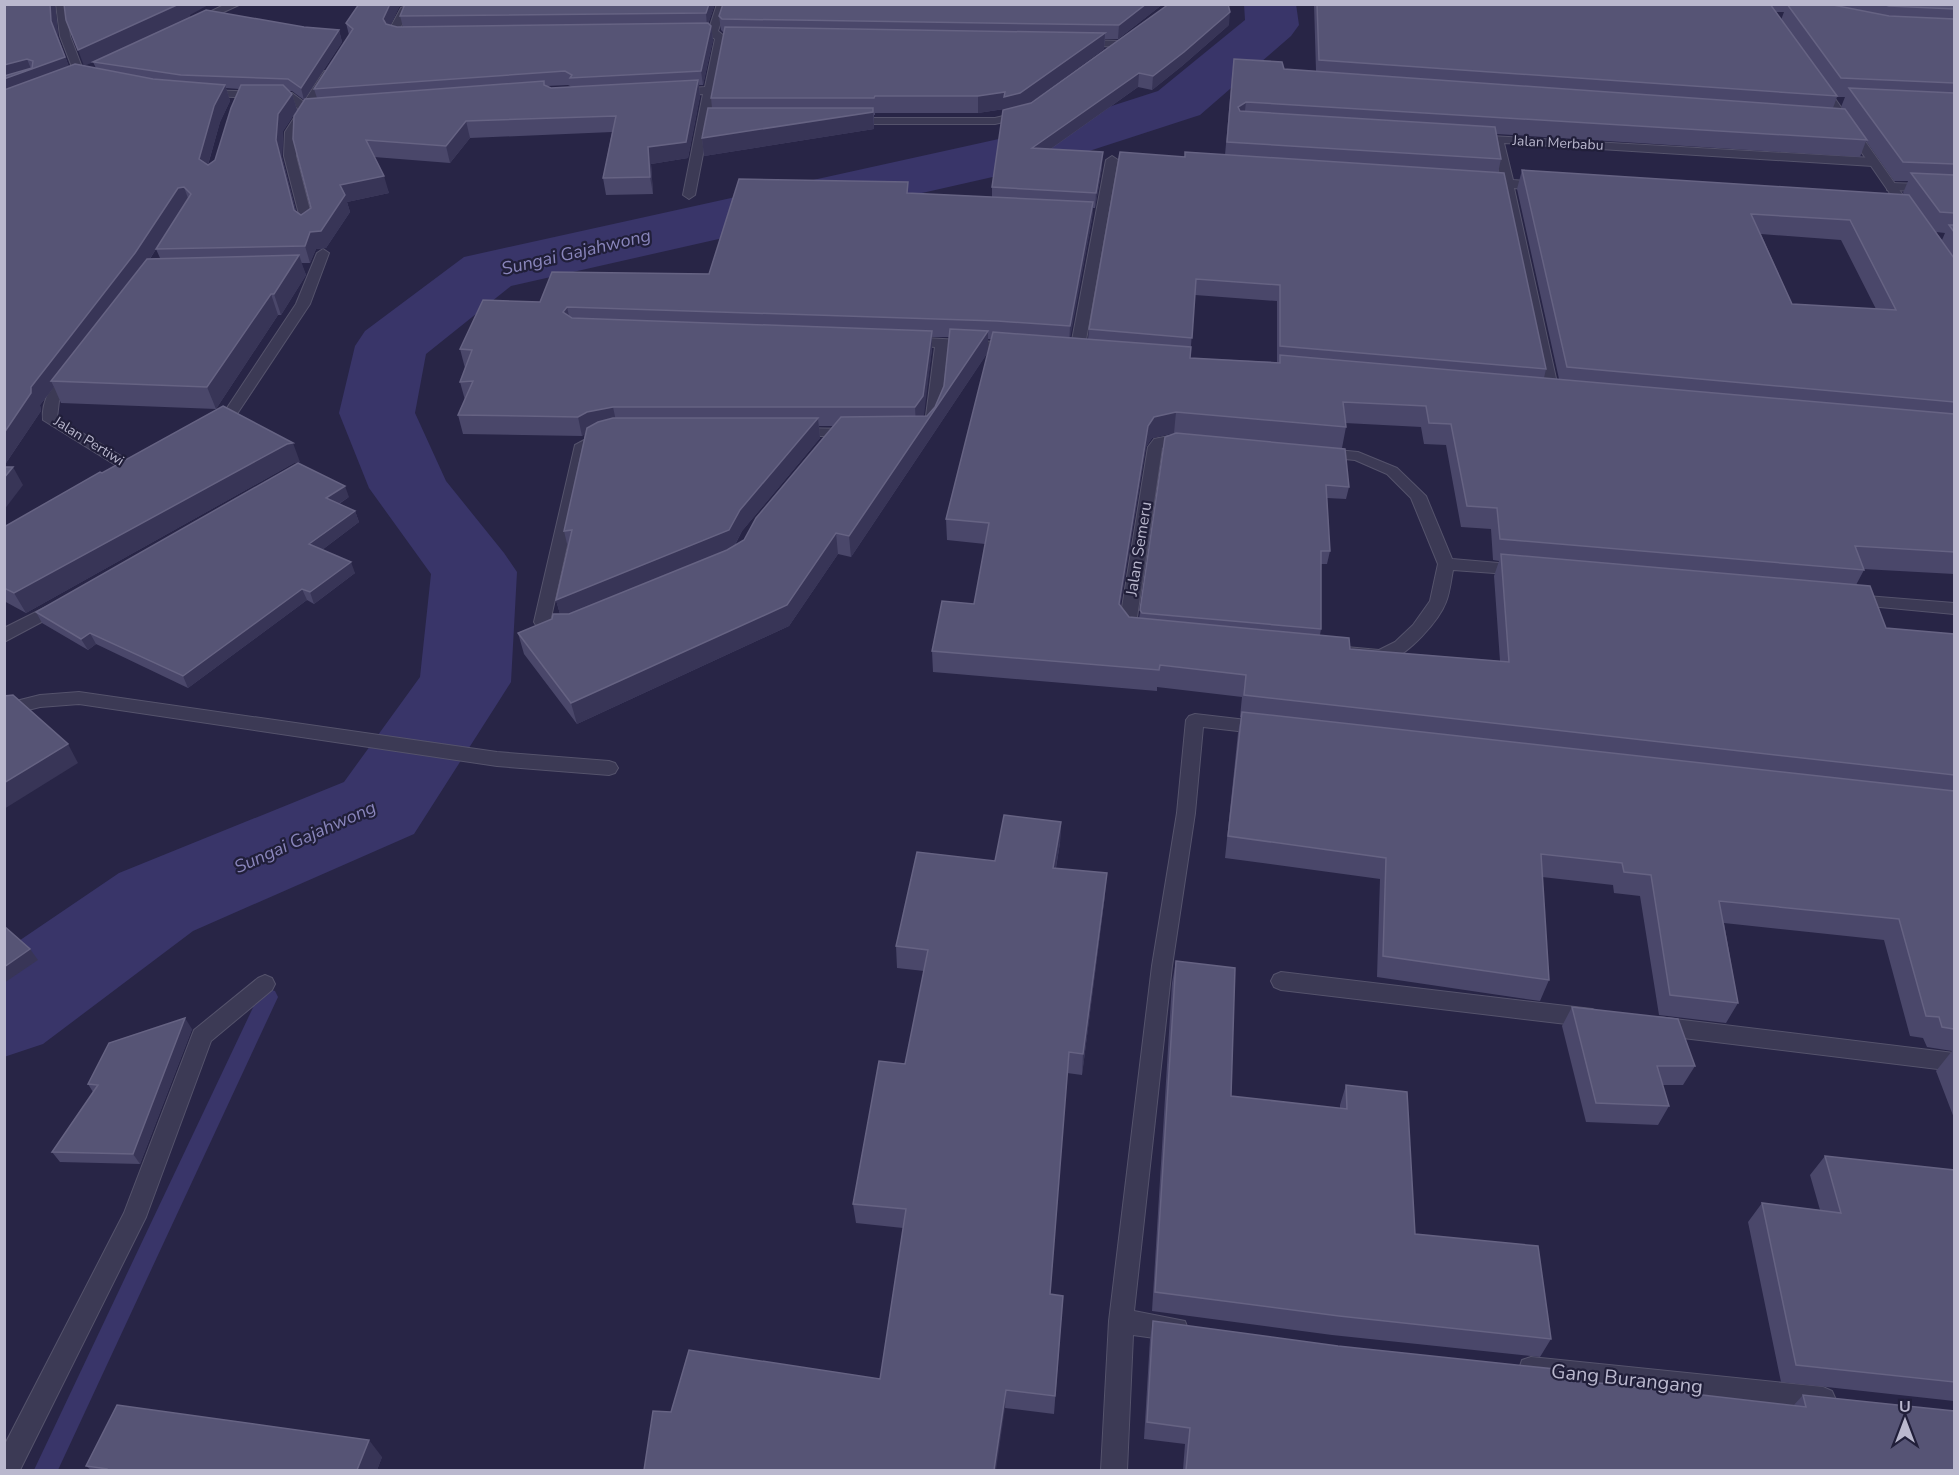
<svg xmlns="http://www.w3.org/2000/svg" width="1959" height="1475" viewBox="0 0 1959 1475" font-family="'Nunito Sans',sans-serif">
  <style>
    .lines { fill: none; stroke-linecap: round; stroke-linejoin: round }
    .stream { fill: #393569; fill-rule: evenodd }
    .river { fill: #393569; fill-rule: evenodd }
    .minor-casing { stroke: #55536c; stroke-width: 2 }
    .tertiary-casing { stroke: #55536c; stroke-width: 2 }
    .minor { fill: #3c3a55; fill-rule: evenodd }
    .tertiary { fill: #3c3a55; fill-rule: evenodd }
    .wall { fill: #4a476a; fill-rule: evenodd }
    .shaded-wall { fill: #383557 }
    .building { fill: #565475; stroke: #666383; stroke-width: 1.5; fill-rule: evenodd }
    .labels { text-anchor: middle; dominant-baseline: central; stroke-width: 4.5; stroke-linejoin: round; paint-order: stroke }
    .far-street-label { font-size: 14px; fill: #bab8ce; stroke: #211f3a }
    .street-label { font-size: 16px; fill: #bab8ce; stroke: #211f3a }
    .water-label { font-size: 18px; font-style: italic; fill: #8985bb; stroke: #211f3a }
    .near-street-label { font-size: 20px; fill: #bab8ce; stroke: #211f3a }
  </style>
  <rect width="100%" height="100%" fill="#282546"/>
  <g class="lines">
    <polygon class="stream" points="268,989 275,991 278,997 58,1470 34,1470 258,997 261,991"/>
    <polygon class="river" points="1244,4 1296,4 1299,25 1291,36 1200,115 1046,165 511,286 426,354 415,413 446,481 504,553 517,572 511,682 497,704 414,834 193,931 43,1044 4,1057 4,951 119,873 344,782 420,677 431,574 369,488 339,413 355,346 365,331 464,257 1031,132 1158,91 1245,20"/>
    <g class="minor-casing">
      <g id="minor">
        <polygon points="56,4 66,4 70,36 85,75 84,77 75,75 60,36"/>
        <polygon points="226,4 241,4 200,23 191,21"/>
        <polygon points="410,4 425,4 409,12 399,30 412,34 412,38 389,34 388,32 401,8"/>
        <path d="M717,4h10l-9,27 5,4h25l5,3 -5,3h-23l-30,154 -6,4 -6,-4 20,-101 -26,1 -5,-3 5,-3 28,-2 10,-48c-9,-8 -23,-1 -32,-8l5,-3 21,1z"/>
        <polygon points="1081,40 1121,41 1126,44 1121,47 1077,45 1076,43"/>
        <polygon points="324,71 333,73 313,106 323,106 329,109 323,112 308,113 297,132 296,156 314,226 308,230 302,226 284,156 285,132 299,110 289,99 206,96 201,93 206,90 292,93 304,102"/>
        <polygon points="1024,111 1030,114 1028,116 995,124 851,124 845,121 851,118 995,118"/>
        <polygon points="1473,135 1873,158 1879,162 1873,166 1504,143 1513,180 1541,182 1547,186 1541,190 1514,188 1559,392 1552,396 1545,392 1502,187 1482,186 1476,182 1482,178 1501,180 1493,143 1469,140 1469,136"/>
        <polygon points="1112,156 1118,160 1084,351 1077,355 1070,351 1106,160"/>
        <polygon points="1891,183 1954,185 1954,192 1887,190 1887,184"/>
        <polygon points="323,249 329,253 310,304 235,417 220,430 210,430 208,427 225,411 296,304 317,253"/>
        <polygon points="907,337 1014,343 1021,347 1014,351 948,347 940,416 931,431 926,432 919,428 926,416 935,347 902,344 900,341"/>
        <path d="M71,370l7,4 -19,27 -2,17 76,45 3,3c-5,6 -14,11 -21,13l-8,-5 10,-8 -74,-46c-2,-16 10,-46 28,-50z"/>
        <polygon points="796,428 852,429 859,433 852,437 791,435 789,432 791,429"/>
        <polygon points="603,430 608,431 610,434 589,447 550,622 568,626 570,630 562,636 541,633 534,622 575,445"/>
        <path d="M1174,435l184,17 39,16 29,28 26,63 70,6 8,5 -8,5 -69,-5c-2,10 -3,22 -7,32 -7,19 -38,53 -58,59l-259,-24 -10,-11 29,-179 6,-8zM1174,443l181,17 32,14 24,24 27,66 -8,37 -17,24 -18,17 -16,8 -239,-22 -4,-4 26,-176z"/>
        <polygon points="1854,595 1954,603 1954,614 1848,604 1846,600 1848,596"/>
        <polygon points="58,601 66,606 64,610 4,642 4,628"/>
        <polygon points="79,692 497,752 609,761 615,763 618,768 615,773 609,775 497,766 79,704 40,707 4,716 4,704 40,695"/>
        <polygon points="1195,714 1264,722 1270,723 1273,728 1270,733 1264,734 1203,727 1195,813 1172,966 1134,1311 1185,1321 1188,1329 1185,1337 1176,1341 1133,1335 1127,1470 1101,1470 1109,1321 1152,966 1177,813 1186,720 1189,716"/>
        <polygon points="1281,972 1592,1009 1599,1012 1603,1018 1599,1024 1592,1027 1281,990 1274,987 1271,981 1274,975"/>
        <polygon points="265,975 272,978 275,984 272,990 211,1041 146,1217 20,1470 4,1470 4,1446 124,1213 194,1030 258,978"/>
        <polygon points="1658,1017 1954,1053 1954,1071 1658,1035 1651,1032 1647,1026 1651,1020"/>
        <polygon points="1531,1357 1823,1387 1832,1391 1836,1400 1832,1409 1823,1413 1531,1381 1522,1378 1519,1369 1522,1360"/>
      </g>
    </g>
    <g class="tertiary-casing">
      <polygon id="tertiary" points="1816,83 1824,83 1917,215 1915,218 1907,218 1815,85"/>
    </g>
    <use href="#minor" class="minor"/>
    <use href="#tertiary" class="tertiary"/>
  </g>
  <g class="wall">
    <path d="M4,4h51l3,32 11,31 27,1 -3,-6 -9,4 106,-51v2l149,13 3,12 -38,58 -12,-9h-4l4,3 5,16 -14,21 -1,26 14,54 5,4 10,-7 6,-110 -3,-9 35,-54 -3,-12 13,-19h45l-5,3 -9,19 7,1h6l-3,-11 5,-12h310l-7,20 3,2 2,14 -10,45h-4l1,11 -12,62 -37,6 2,30 -47,1 -3,-17 9,-46 -142,6 -20,25 -76,-6 15,36 -42,9 3,10 -24,36 -10,1 -6,14h-9l5,12 -25,40h-3l-62,94 -155,-6 -7,-16 -14,18 1,6 -37,55zM568,85l4,2 -21,1 -4,-2zM226,88l13,1 -24,71 -7,5 12,-43 10,-21zM164,236l-8,13 4,9 -10,1z"/>
    <path d="M723,4h440l-45,35h-13l-1,10 -76,55 201,-79 -47,41 -30,24 -14,-3 -87,62 51,18 -7,41h-2l-1,11 -22,118 18,2 1,-10 96,-172 40,-2 7,-79 52,-7 32,2 -2,-67h640v570l-91,-5 1,1 -8,15 30,43 68,6v484l-18,-47 16,-20 -25,-4 -4,-9 -13,-2 -26,-96 -160,-17 14,80 -12,20 -67,-8 -19,-119 -26,-3 -1,-8 -71,-8 7,103 -9,21 -163,-24 3,-98 -155,-21 13,-125 3,-16h-1l2,-20 -85,-10v4l-224,-19 -1,-21 42,-47 11,-60 -38,-4 -1,-21 46,-180h-4v13l-137,205 -13,-3 -49,72 -212,98 -53,-70 -6,-21 34,-14 8,-5 -4,-14 12,-52 -4,-17 21,-97 -3,2 -119,-2 -5,-19 7,-15 -5,-18 5,-14 -5,-19 80,-47 169,-28 200,-81 83,4v-10l12,-78 -26,4h-103v2h-1v14l-170,27 -2,-18 10,-30 -1,-10 13,-65 -3,-3 -2,-14zM1775,12h9l-3,8zM1837,97h8l-4,10 2,2 -10,-1zM1497,134l363,23 6,-16 28,40h14l-5,12 1,2 -382,-25 -5,19 42,190 -15,-1 2,-9 -48,-196 3,-14zM1936,232l9,1 -3,7zM1761,234l80,6 35,69 -84,-5zM1195,295l82,6v61l-87,-4zM932,337h17l-5,49 -9,21 -8,9h-4l9,-67zM1345,423l76,4 3,17 22,1 15,82 30,2 2,31 6,1 -5,15 6,85 -150,-12 -30,-14 1,-6v-65h6l3,-13 -3,-53 19,1 3,-12 -7,-39 4,-21zM819,426h15l-90,114 -9,5 7,-14 78,-93zM1174,433h1l-36,185 -10,-1 -9,-11 26,-159 6,-9z"/>
    <polygon points="300,462 294,463 26,613 4,601 4,527 102,473"/>
    <polygon points="349,497 339,504 355,511 359,522 322,550 355,573 314,604 307,600 188,688 96,644 88,650 42,623 36,612"/>
    <polygon points="1061,822 1060,843 1056,868 1105,895 1082,1075 1067,1073 1050,1295 1063,1296 1054,1414 1005,1408 671,1412 880,1379 903,1228 856,1223 853,1204 905,1064 924,971 897,968 896,946 995,861"/>
    <polygon points="1176,961 1231,1096 1340,1109 1340,1105 1346,1085 1415,1234 1551,1339 1540,1357 1332,1335 1152,1311 1172,983"/>
    <polygon points="1572,1007 1695,1066 1683,1085 1662,1085 1669,1106 1658,1125 1586,1122 1562,1026"/>
    <polygon points="192,1029 140,1164 60,1162 52,1152 93,1092 88,1084"/>
    <polygon points="1825,1156 1954,1170 1954,1404 1954,1401 1781,1382 1748,1222 1762,1203 1820,1210 1810,1175"/>
    <polygon points="1153,1321 1556,1378 1793,1406 1803,1395 1954,1470 1183,1470 1185,1444 1144,1439 1150,1339"/>
    <polygon points="382,1457 377,1470 91,1470 86,1466"/>
  </g>
  <g class="shaded-wall">
    <polygon points="50,4 55,4 58,36 71,73 4,97 4,65 27,59 31,69 51,21"/>
    <polygon points="179,4 210,4 190,15 190,17 84,66 78,50"/>
    <polygon points="390,4 404,4 399,7 387,33 383,19"/>
    <polygon points="709,4 715,4 707,27 706,13"/>
    <polygon points="1146,4 1163,4 1118,39 1119,25"/>
    <polygon points="1230,12 1229,25 1182,66 1152,90 1153,76"/>
    <polygon points="711,26 713,40 703,85 701,71"/>
    <polygon points="339,30 342,42 304,100 301,88"/>
    <polygon points="1105,33 1104,49 1020,110 1004,114 1004,109 978,113 978,96"/>
    <polygon points="1139,73 1138,87 1032,162 1032,148"/>
    <polygon points="698,80 700,96 688,158 651,164 653,194 650,177 648,147"/>
    <polygon points="225,85 230,101 220,122 205,175 199,159 214,106"/>
    <polygon points="292,94 297,110 283,131 282,157 300,227 294,210 276,140 278,114"/>
    <polygon points="1246,102 1244,119 1238,107"/>
    <polygon points="873,108 874,129 704,156 702,138"/>
    <polygon points="466,121 470,138 450,163 446,146"/>
    <polygon points="1103,152 1102,167 1095,208 1096,193"/>
    <polygon points="384,176 389,193 347,202 350,212 326,248 316,249 310,263 305,246 310,232 340,185"/>
    <polygon points="184,187 190,204 184,205 142,271 51,381 54,387 40,405 41,411 4,466 4,433 31,387 178,188"/>
    <polygon points="1093,202 1092,219 1069,345 1070,326"/>
    <polygon points="299,255 306,275 281,315 274,294"/>
    <polygon points="271,294 278,315 216,409 207,387"/>
    <polygon points="567,307 571,325 563,312"/>
    <polygon points="932,331 932,349 924,415 916,426 915,407"/>
    <polygon points="988,331 988,352 851,557 849,536"/>
    <polygon points="613,407 617,426 591,431 582,436 578,417 587,412"/>
    <polygon points="1176,412 1174,433 1152,438 1146,447 1117,626 1119,604 1148,426 1154,417"/>
    <polygon points="818,418 820,438 742,531 732,550 562,621 556,600 740,510"/>
    <polygon points="293,443 300,462 294,463 26,613 14,593 287,444"/>
    <polygon points="13,467 23,485 4,510 4,478"/>
    <polygon points="345,486 349,497 330,509 326,498"/>
    <polygon points="355,511 359,522 314,556 309,544"/>
    <polygon points="836,533 838,554 789,626 577,724 571,703"/>
    <polygon points="351,562 355,573 314,604 310,592"/>
    <polygon points="302,589 307,600 188,688 183,676"/>
    <polygon points="90,633 96,644 88,650 81,639"/>
    <polygon points="68,744 78,763 4,809 4,783"/>
    <polygon points="1061,822 1060,843 1052,889 1053,868"/>
    <polygon points="1107,873 1105,895 1082,1075 1083,1054"/>
    <polygon points="30,949 38,960 4,983 4,967"/>
    <polygon points="185,1018 192,1029 140,1164 133,1154"/>
    <polygon points="1006,1390 1005,1408 996,1470 994,1470"/>
    <polygon points="369,1440 382,1457 377,1470 357,1470"/>
  </g>
  <g class="building">
    <polygon points="4,4 50,4 51,21 65,57 4,79 4,76 32,68 33,61 27,59 4,65"/>
    <polygon points="64,4 179,4 78,50 66,20"/>
    <polygon points="359,4 390,4 383,19 386,24 397,27 708,23 711,26 701,71 570,78 572,75 565,71 314,89 353,29 346,23"/>
    <polygon points="405,4 709,4 706,13 400,16"/>
    <polygon points="723,4 1146,4 1119,25 722,19 719,16"/>
    <polygon points="1169,4 1228,4 1230,12 1184,52 1153,76 1139,73 1032,148 1103,152 1096,193 992,187 1003,110 1031,103"/>
    <polygon points="1317,4 1770,4 1837,96 1319,60"/>
    <polygon points="1787,4 1833,5 1889,16 1954,19 1954,83 1841,78"/>
    <polygon points="1882,4 1954,4 1954,9 1889,6"/>
    <polygon points="206,10 304,27 339,30 301,88 288,79 181,75 93,62"/>
    <polygon points="725,27 1105,33 1020,93 1004,97 1005,92 978,96 875,96 874,98 711,98"/>
    <polygon points="1234,59 1282,62 1284,69 1845,109 1867,140 1246,102 1238,107 1240,111 1495,127 1501,159 1227,142"/>
    <polygon points="75,64 153,79 225,85 214,106 199,159 208,165 215,160 231,108 241,85 283,85 292,94 278,114 276,140 294,210 301,215 311,208 293,139 294,116 305,99 544,81 544,85 551,88 698,80 686,142 648,147 650,177 603,178 616,116 466,121 446,146 366,140 384,176 340,185 345,195 321,231 310,232 305,246 156,249 191,194 184,187 178,188 135,253 31,387 31,393 4,433 4,90"/>
    <polygon points="1849,88 1954,93 1954,164 1903,162"/>
    <polygon points="708,108 873,108 873,112 702,138"/>
    <polygon points="1120,152 1185,157 1185,152 1504,173 1546,369 1280,346 1280,285 1196,279 1192,338 1089,329"/>
    <path d="M1522,170l387,25 45,63v144l-387,-35zM1751,214l99,6 46,90 -104,-6z"/>
    <polygon points="1911,173 1954,175 1954,213 1940,212"/>
    <polygon points="739,179 908,182 907,193 1093,202 1070,326 997,321 567,307 563,312 572,318 932,331 923,396 915,407 613,407 587,412 578,417 458,415 473,381 460,382 472,350 460,349 483,300 540,302 552,272 709,274"/>
    <polygon points="1949,225 1954,225 1954,232"/>
    <polygon points="299,255 274,294 271,294 207,387 51,381 147,259"/>
    <polygon points="950,329 988,331 849,536 836,533 787,605 571,703 518,633 552,619 553,614 569,614 727,550 744,540 756,518 841,417 927,416 935,407 944,386"/>
    <polygon points="993,332 1191,347 1190,358 1280,363 1280,355 1954,414 1954,552 1855,546 1864,570 1500,539 1497,508 1467,506 1451,424 1429,423 1426,406 1343,402 1346,427 1176,412 1154,417 1148,426 1119,604 1129,617 1349,638 1350,649 1509,662 1501,554 1870,586 1886,628 1954,634 1954,775 1244,695 1246,675 1160,665 1159,670 932,651 942,601 974,604 989,523 946,519"/>
    <polygon points="223,406 293,443 287,444 14,593 4,588 4,527 100,472 102,473"/>
    <polygon points="613,418 818,418 740,510 729,530 556,600 572,530 564,531 587,428 598,422"/>
    <polygon points="1176,433 1345,449 1349,487 1326,485 1330,551 1321,551 1321,629 1142,613 1140,610 1165,437"/>
    <polygon points="298,463 345,486 326,498 355,511 309,544 351,562 310,592 302,589 183,676 90,633 81,639 36,612"/>
    <polygon points="4,467 13,467 4,478"/>
    <polygon points="13,695 68,744 4,783 4,696"/>
    <polygon points="1242,712 1954,791 1954,1029 1942,1027 1939,1017 1926,1016 1899,919 1719,901 1738,1003 1670,995 1651,875 1624,872 1622,863 1541,854 1549,980 1383,956 1386,858 1228,836"/>
    <polygon points="1004,815 1061,822 1053,868 1107,873 1083,1054 1069,1052 1050,1294 1063,1296 1055,1396 1006,1390 994,1470 644,1470 653,1411 671,1412 689,1350 880,1379 906,1209 853,1204 879,1061 905,1064 928,950 896,946 917,852 995,861"/>
    <polygon points="4,926 30,949 4,967"/>
    <polygon points="1176,961 1235,968 1231,1096 1347,1109 1346,1085 1407,1092 1415,1234 1538,1246 1551,1339 1339,1316 1155,1292"/>
    <polygon points="1572,1007 1678,1019 1695,1066 1657,1066 1669,1106 1596,1103"/>
    <polygon points="185,1018 133,1154 52,1152 98,1085 88,1084 109,1043"/>
    <polygon points="1825,1156 1954,1170 1954,1382 1796,1365 1762,1203 1841,1213"/>
    <polygon points="1153,1321 1338,1346 1555,1369 1556,1378 1806,1407 1803,1395 1954,1411 1954,1470 1186,1470 1190,1428 1147,1422"/>
    <polygon points="117,1405 369,1440 357,1470 107,1470 107,1469 86,1466"/>
  </g>
  <g class="labels">
    <g class="far-street-label">
      <text transform="translate(1558 143) rotate(3)">Jalan Merbabu</text>
      <text transform="translate(89 441) rotate(32)">Jalan Pertiwi</text>
    </g>
    <g class="street-label">
      <text transform="translate(1139 549) rotate(-81)">Jalan Semeru</text>
    </g>
    <g class="water-label">
      <text transform="translate(576 252) rotate(-13)">Sungai Gajahwong</text>
      <text transform="translate(305 837) rotate(-24)">Sungai Gajahwong</text>
    </g>
    <g class="near-street-label">
      <text transform="translate(1627 1379) rotate(6)">Gang Burangang</text>
    </g>
  </g>
  <rect width="1959" height="1475" fill="none" stroke="#bab8ce" stroke-width="12"/>
  <g transform="translate(1905 1421)" stroke="#211f3a" stroke-width="4.5" paint-order="stroke">
  <path d="M0-4.5L10 22L0 15L-10 22Z" fill="#bab8ce"/>
  <text y="-9" font-size="16" font-weight="bold" text-anchor="middle" fill="#bab8ce">U</text>
  </g>
</svg>
